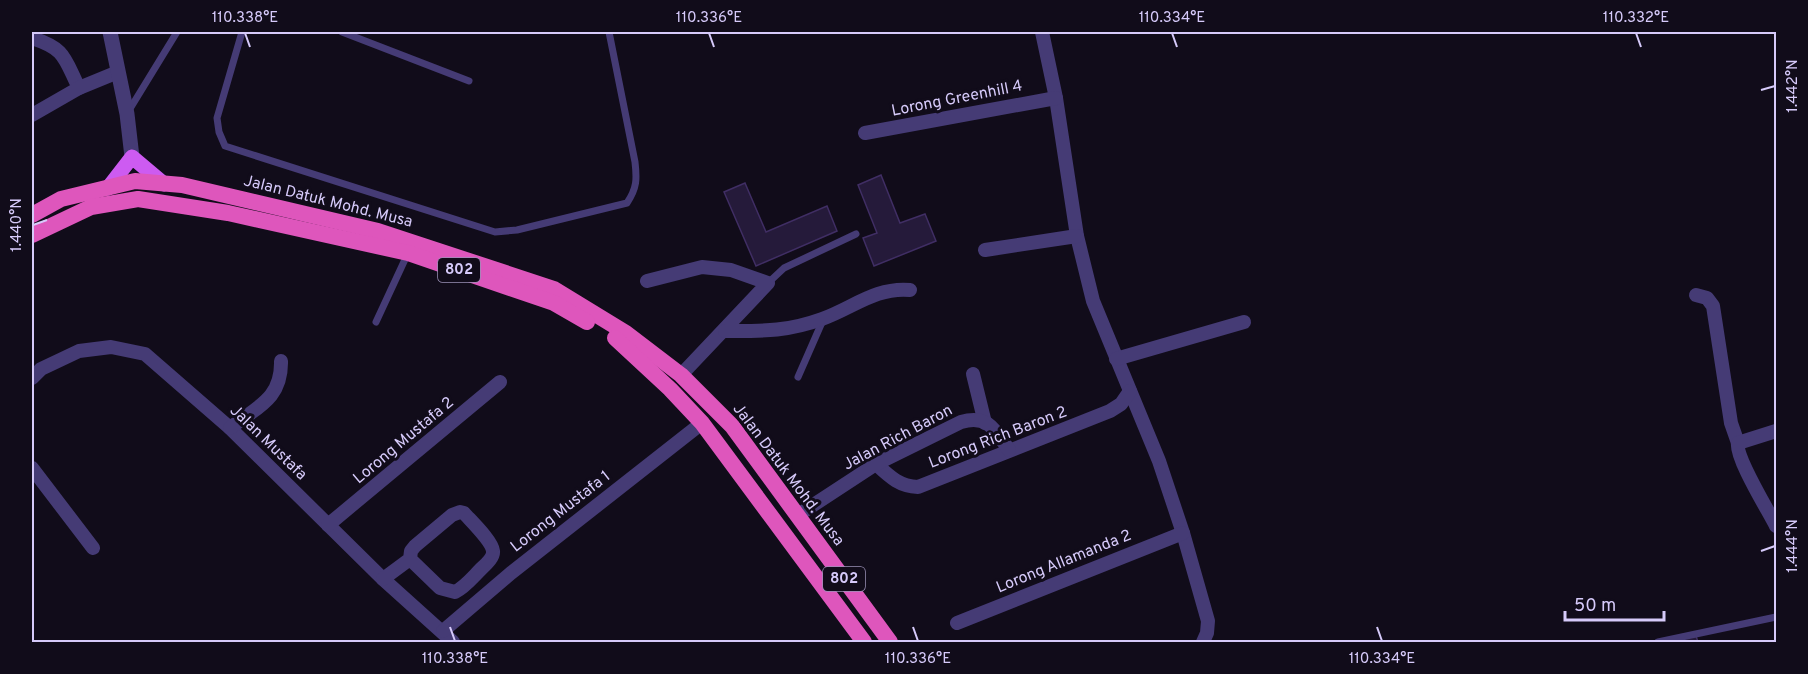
<svg xmlns="http://www.w3.org/2000/svg" width="1808" height="674" viewBox="0 0 1808 674" font-family="Overpass,sans-serif">
  <style>
    .building { fill: #251a3a; stroke: #402e64; stroke-width: 1.5 }
    .lines { fill: none; stroke-linecap: round; stroke-linejoin: round }
    .service { stroke: #453b75; stroke-width: 7 }
    .minor { stroke: #453b75; stroke-width: 14 }
    .tertiary { stroke: #453b75; stroke-width: 15 }
    .primary { stroke: #cd5bf1; stroke-width: 15 }
    .trunk { stroke: #de56bc; stroke-width: 16 }
    .ticks { fill: none; stroke: #d6cafa; stroke-width: 2 }
    .labels { text-anchor: middle; dominant-baseline: central; stroke-width: 6; stroke-linejoin: round; paint-order: stroke }
    .shield { fill: #110c1a; stroke: #9b91b7; stroke-width: 1.5 }
    .shield-label { font-size: 15px; font-weight: bold; fill: #d6cafa }
    .street-label { font-size: 16px; fill: #d6cafa; stroke: #110c1a }
    .neatline { fill: none; stroke: #d6cafa; stroke-width: 2 }
    .ticks-label { font-size: 15px; text-anchor: middle; fill: #d6cafa }
  </style>
  <rect width="100%" height="100%" fill="#110c1a"/>
  <g class="building">
    <polygon points="881,175 900,223 925,214 936,241 874,266 863,238 877,233 858,185"/>
    <polygon points="745,183 766,232 827,206 837,231 756,266 724,192"/>
    <polygon points="1696,636 1698,642 1670,642"/>
  </g>
  <g class="lines">
    <g class="service">
      <path d="M242,32l-25,86 2,14 6,14 270,86 22,-2 110,-27c10,-15 10,-24 8,-41l-26,-130"/>
      <polyline points="342,32 469,81"/>
      <polyline points="128,112 177,32"/>
      <polyline points="768,283 784,268 856,234"/>
      <polyline points="376,322 408,253"/>
      <polyline points="798,377 823,320"/>
      <polyline points="1658,642 1776,617"/>
    </g>
    <g class="minor">
      <polyline points="1042,32 1056,98 1077,236 1093,301 1159,461 1183,533 1208,621 1207,633 1203,642"/>
      <path d="M32,38c34,11 32,20 47,50"/>
      <polyline points="32,115 79,88 118,72"/>
      <polyline points="865,133 1056,98"/>
      <polyline points="985,250 1077,236"/>
      <polyline points="647,281 702,267 731,270 768,283 681,375"/>
      <polyline points="1696,295 1707,298 1713,306 1731,423 1738,443"/>
      <path d="M725,331c37,0 61,1 97,-12 31,-11 53,-32 88,-29"/>
      <polyline points="1116,359 1244,322"/>
      <polyline points="973,374 985,423"/>
      <polyline points="32,378 41,369 79,351 111,347 145,354 230,428 383,579 453,642"/>
      <path d="M230,428c27,-21 52,-29 51,-67"/>
      <path d="M1776,431l-38,12c-3,14 30,67 38,83"/>
      <path d="M876,464c14,13 23,22 42,23l192,-76 11,-7 9,-13"/>
      <polyline points="32,468 93,548"/>
      <path d="M798,515l78,-51 85,-42c27,-8 34,8 48,28"/>
      <polyline points="328,525 500,382"/>
      <path d="M383,579l27,-20 1,-8 4,-5 37,-31 8,-3 4,1c7,8 28,28 29,38 1,7 -9,15 -13,19 -8,8 -15,17 -25,22l-15,-4 -30,-29"/>
      <polyline points="957,623 1183,533"/>
      <polyline points="443,631 511,573 702,423"/>
    </g>
    <polyline class="tertiary" points="110,32 127,114 132,157"/>
    <polyline class="primary" points="108,188 132,157 164,184"/>
    <g class="trunk">
      <polyline points="32,215 61,199 135,181 182,185 378,231 554,289 626,333 681,375 732,426 890,642"/>
      <polyline points="32,235 91,207 138,199 228,213 408,253 554,303 587,322"/>
      <polyline points="615,338 670,389 702,423 864,642"/>
    </g>
  </g>
  <path class="ticks" d="M245,33l5,14M709,33l5,14M1172,33l5,14M1636,33l5,14M1761,90l14,-4M33,225l14,-5M1761,551l14,-5M450,627l5,14M913,627l5,14M1377,627l5,14"/>
  <g class="labels">
    <g class="shield">
      <rect x="438" y="258" width="42" height="24" rx="4.5"/>
      <rect x="823" y="567" width="42" height="24" rx="4.5"/>
    </g>
    <g class="shield-label">
      <text x="459" y="270">802</text>
      <text x="844" y="579">802</text>
    </g>
    <g class="street-label">
      <text transform="translate(957 99) rotate(-11)">Lorong Greenhill 4</text>
      <text transform="translate(328 202) rotate(14)">Jalan Datuk Mohd. Musa</text>
      <text transform="translate(898 438) rotate(-28)">Jalan Rich Baron</text>
      <text transform="translate(998 438) rotate(-21)">Lorong Rich Baron 2</text>
      <text transform="translate(404 441) rotate(-40)">Lorong Mustafa 2</text>
      <text transform="translate(268 443) rotate(44)">Jalan Mustafa</text>
      <text transform="translate(788 475) rotate(53)">Jalan Datuk Mohd. Musa</text>
      <text transform="translate(561 512) rotate(-38)">Lorong Mustafa 1</text>
      <text transform="translate(1064 562) rotate(-22)">Lorong Allamanda 2</text>
    </g>
  </g>
  <rect width="1808" height="674" fill="none" stroke="#110c1a" stroke-width="66"/>
  <path d="M1565 611v9h99v-9" fill="none" stroke="#d6cafa" stroke-width="3"/>
  <text x="1574" y="611" font-size="18" fill="#d6cafa" stroke="#110c1a" stroke-width="4.5" paint-order="stroke">50 m</text>
  <rect x="33" y="33" width="1742" height="608" class="neatline"/>
  <g class="ticks-label">
    <text x="245" y="22">110.338°E</text>
    <text x="709" y="22">110.336°E</text>
    <text x="1172" y="22">110.334°E</text>
    <text x="1636" y="22">110.332°E</text>
    <text transform="translate(1792 86) rotate(-90)" y="5">1.442°N</text>
    <text transform="translate(16 225) rotate(-90)" y="5">1.440°N</text>
    <text transform="translate(1792 546) rotate(-90)" y="5">1.444°N</text>
    <text x="455" y="663">110.338°E</text>
    <text x="918" y="663">110.336°E</text>
    <text x="1382" y="663">110.334°E</text>
  </g>
</svg>
